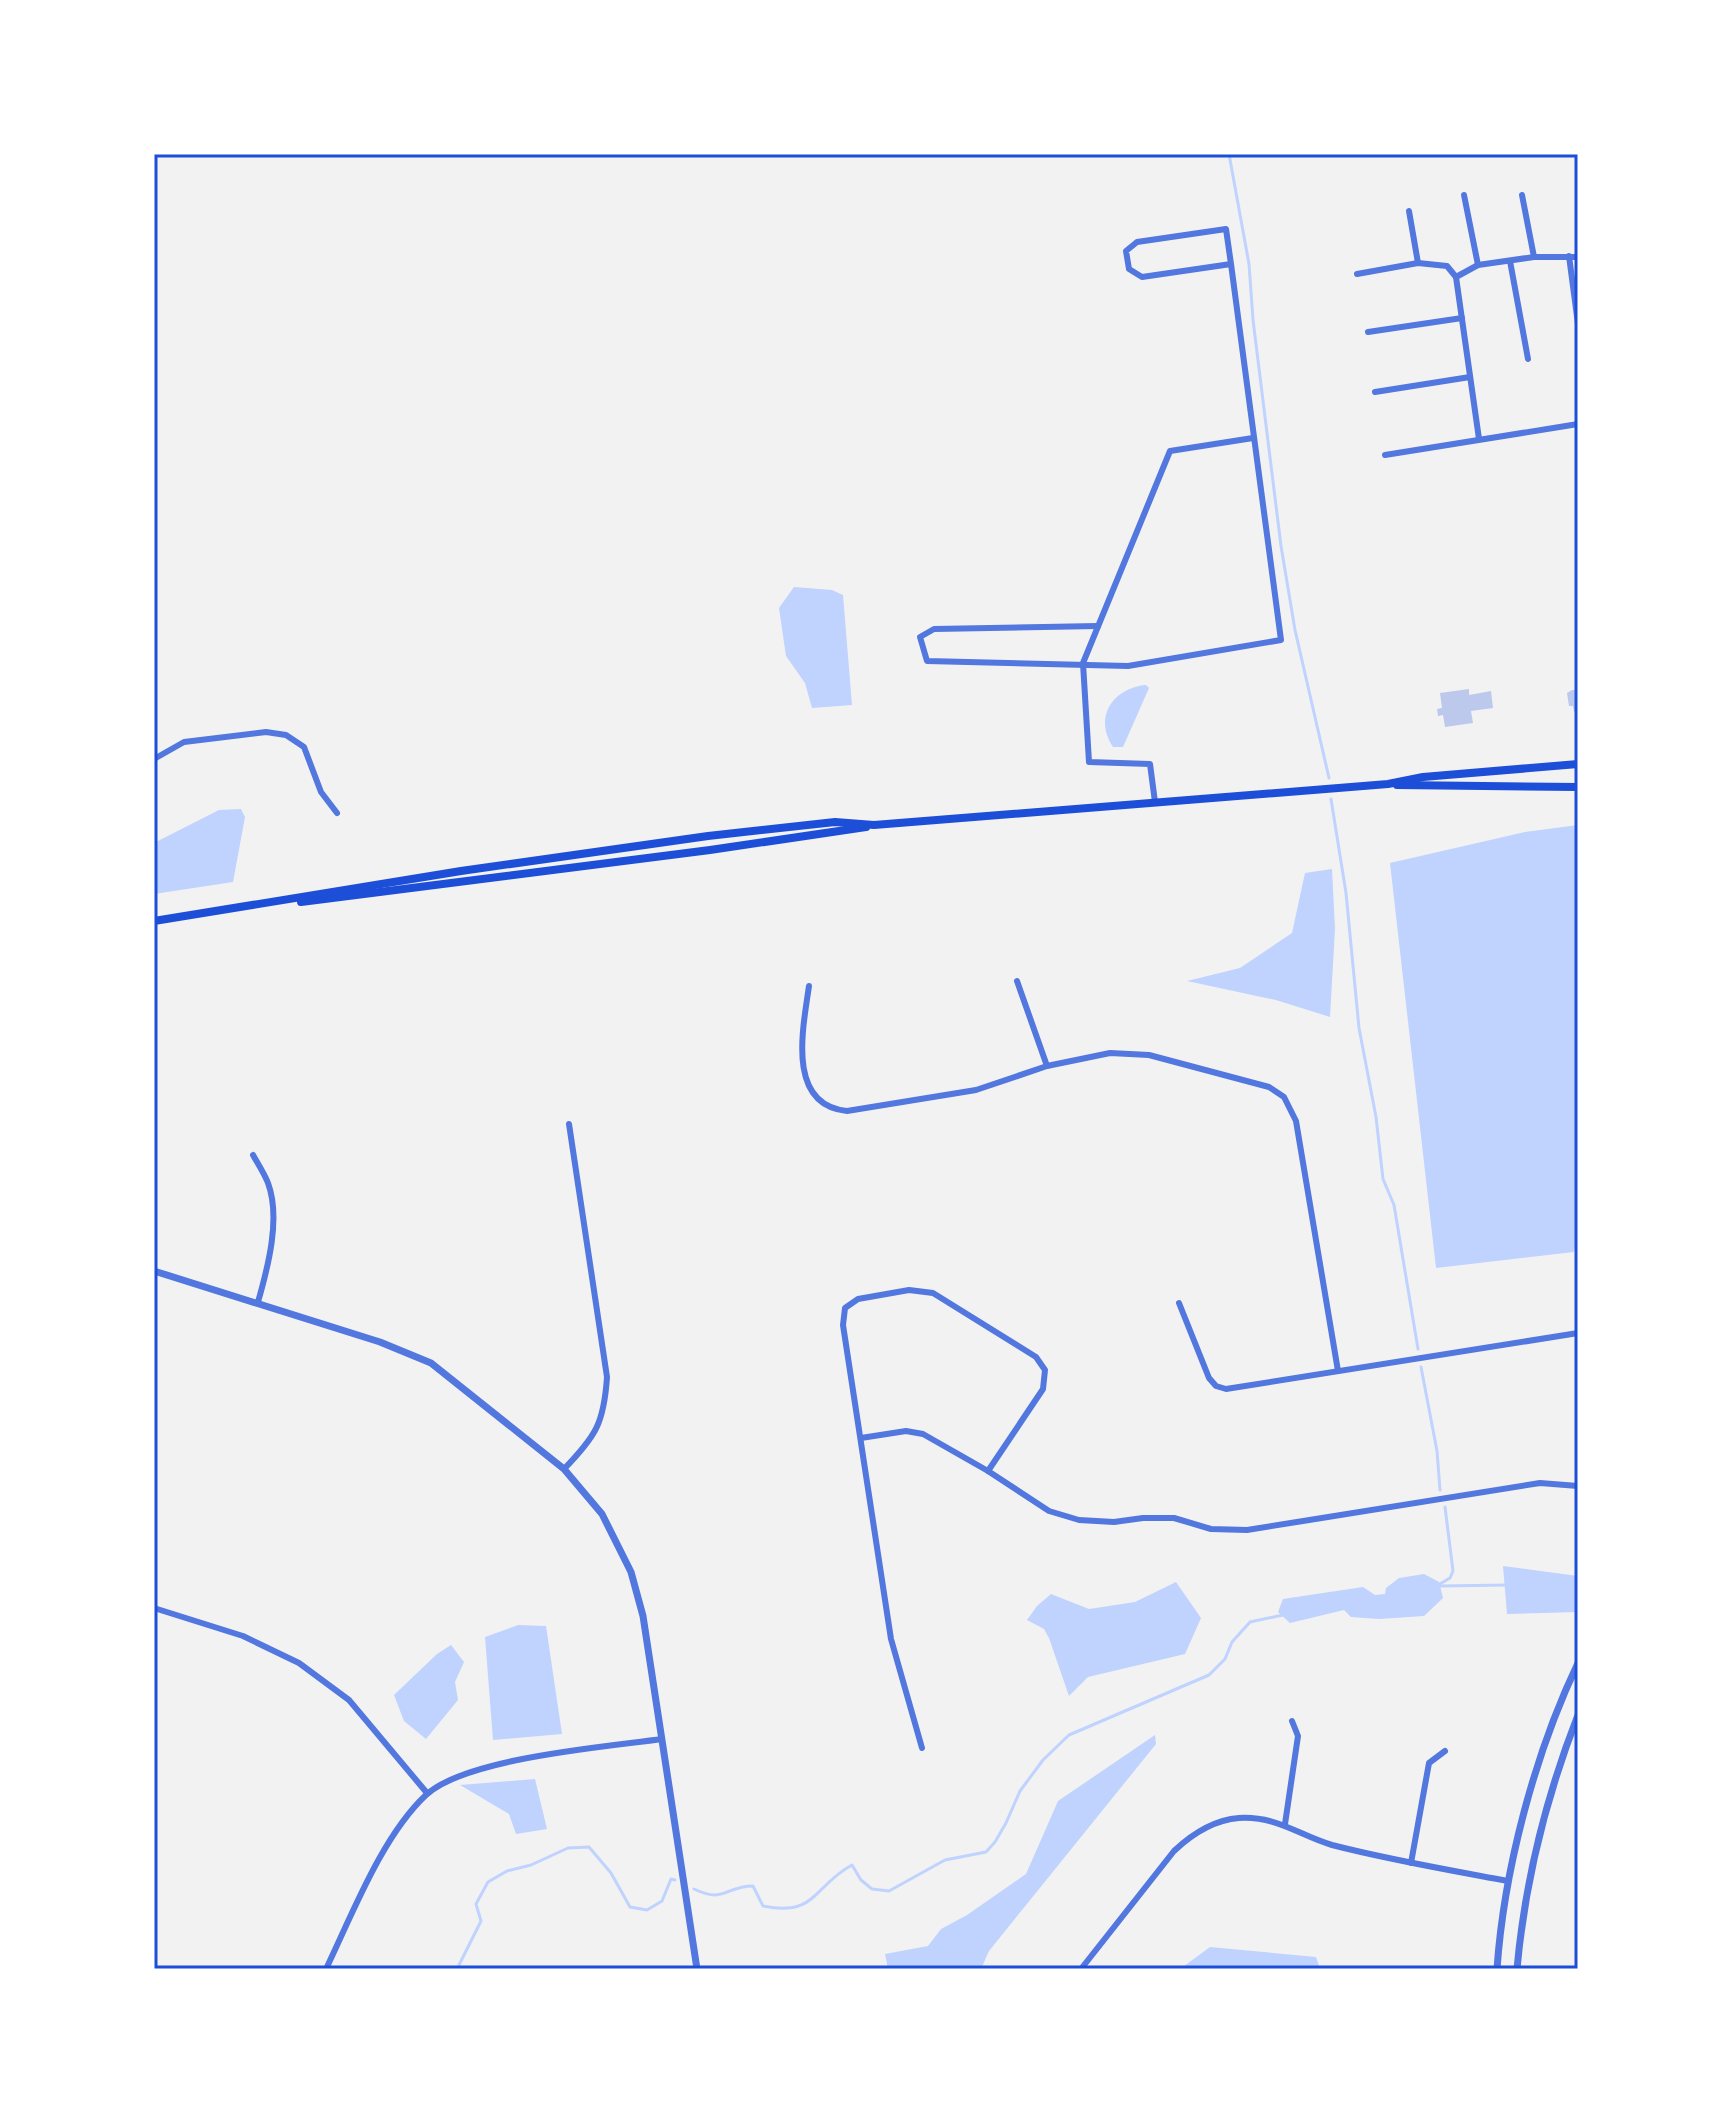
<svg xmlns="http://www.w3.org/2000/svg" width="1732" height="2123" viewBox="0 0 1732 2123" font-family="Arial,sans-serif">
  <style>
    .water { fill: #bfd3fe }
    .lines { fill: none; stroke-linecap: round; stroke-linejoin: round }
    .stream { stroke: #bfd3fe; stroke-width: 3 }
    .building { fill: #bdc9ec }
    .minor { stroke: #5277de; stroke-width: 6 }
    .tertiary { stroke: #5277de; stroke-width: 7 }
    .secondary { stroke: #1d4ed8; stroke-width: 8 }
    .neatline { fill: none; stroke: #1d4ed8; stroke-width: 3 }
  </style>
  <rect width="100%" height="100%" fill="#f2f2f2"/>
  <g class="water">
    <polygon points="794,587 832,590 843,595 852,705 812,708 805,683 786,656 779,608"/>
    <path d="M1146,685l3,3 -26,59h-10c-20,-30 0,-59 33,-62z"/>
    <polygon points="241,809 245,817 233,882 154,894 154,843 219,810"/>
    <polygon points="1578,825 1578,1229 1574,1252 1436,1268 1390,863 1525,832"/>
    <polygon points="1332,869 1335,929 1330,1017 1276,1000 1187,981 1240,968 1292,933 1305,873"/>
    <polygon points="1503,1566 1578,1576 1578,1612 1507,1614"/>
    <polygon points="1424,1574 1439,1582 1443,1598 1424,1616 1379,1619 1351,1617 1344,1610 1290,1623 1278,1612 1283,1599 1363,1587 1375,1595 1385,1594 1386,1588 1399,1578"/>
    <polygon points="1176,1582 1201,1618 1185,1654 1088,1677 1069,1696 1049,1638 1044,1629 1027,1620 1037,1606 1051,1594 1089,1609 1135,1602"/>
    <polygon points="518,1625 546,1626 562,1734 493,1740 485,1637"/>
    <polygon points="451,1645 464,1662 455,1682 458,1700 426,1739 404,1721 394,1695 437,1654"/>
    <polygon points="1155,1735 1156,1744 989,1951 981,1969 888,1969 885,1954 928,1946 941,1929 967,1915 1026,1874 1058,1801"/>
    <polygon points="535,1779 547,1829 516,1834 509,1814 460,1785"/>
    <polygon points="1210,1947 1316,1957 1320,1969 1180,1969"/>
  </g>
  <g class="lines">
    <g class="stream">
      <polyline points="1229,154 1249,264 1253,320 1281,546 1295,630 1329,778"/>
      <polyline points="1331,799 1346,893 1359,1028 1376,1117 1383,1179 1394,1205 1418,1349"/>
      <polyline points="1421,1367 1437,1451 1440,1490"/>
      <polyline points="1438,1585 1450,1578 1453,1571 1445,1507"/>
      <polyline points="1440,1586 1508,1585"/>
      <path d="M694,1889c31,15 31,-3 59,-3l10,20c54,11 50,-20 89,-41l9,15 11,9 17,2 56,-31 41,-8 9,-10 11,-19 14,-32 23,-31 26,-25 140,-60 16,-16 7,-17 18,-20 33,-7"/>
      <polyline points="457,1969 481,1921 476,1904 488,1882 507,1871 531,1865 568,1848 589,1847 611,1873 630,1907 647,1910 662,1901 671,1879 675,1880"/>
    </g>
  </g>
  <g class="building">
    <polygon points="1469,689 1469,695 1491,691 1493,708 1471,711 1473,723 1445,727 1443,715 1438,716 1437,709 1442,708 1440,693"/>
    <polygon points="1572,690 1578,690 1578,711 1574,712 1573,706 1569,706 1567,693"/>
  </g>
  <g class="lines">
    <g class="minor">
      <polyline points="1464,195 1478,265"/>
      <polyline points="1522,195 1534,257"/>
      <polyline points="1409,211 1418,263"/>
      <polyline points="1569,256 1578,324"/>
      <polyline points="1510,261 1528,359"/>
      <polyline points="1357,274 1418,263 1447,266 1456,277"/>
      <polyline points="1368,332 1462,318"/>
      <polyline points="1375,392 1470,377"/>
      <polyline points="1479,439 1456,277 1478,265 1534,257 1578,257"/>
      <polyline points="1385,455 1578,424"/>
      <polyline points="1098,626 934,629 920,637 927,661 1128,666 1281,640 1231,264 1142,277 1129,269 1126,251 1137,242 1226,229 1231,264"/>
      <polyline points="154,759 184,742 266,732 286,735 304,747 321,792 337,813"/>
      <polyline points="1155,802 1150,764 1089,762 1083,663 1170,451 1253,438"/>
      <polyline points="1017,981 1047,1066"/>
      <path d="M809,986c-6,42 -23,119 38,125l129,-21 71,-24 63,-13 39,2 120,32 15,10 12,24 42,250"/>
      <path d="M253,1155c5,9 11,18 15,28 13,35 0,84 -10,119"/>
      <polyline points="1179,1303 1209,1378 1216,1386 1226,1389 1578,1333"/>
      <polyline points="861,1438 906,1431 923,1434 988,1471 1049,1511 1079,1520 1114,1522 1143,1518 1174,1518 1211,1529 1247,1530 1540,1483 1578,1486"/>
      <path d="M564,1469c32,-33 40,-46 43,-92l-38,-253"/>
      <polyline points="154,1608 243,1636 299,1663 349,1700 427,1793"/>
      <polyline points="922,1748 891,1639 843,1325 845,1308 858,1299 909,1290 933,1293 1036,1357 1045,1370 1043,1389 988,1471"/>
      <polyline points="1285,1824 1298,1736 1292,1721"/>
      <polyline points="1411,1863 1429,1763 1445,1751"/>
      <path d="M326,1969c26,-54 56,-133 100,-174 40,-37 179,-48 236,-56"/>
      <path d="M1081,1969l93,-118c18,-17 39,-31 65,-33 39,-2 59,17 93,27 58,15 117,25 176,36"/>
    </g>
    <g class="tertiary">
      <polyline points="154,1271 380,1342 431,1363 564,1469 602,1514 631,1572 643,1616 697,1969"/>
      <path d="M1497,1969c7,-100 38,-216 81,-306"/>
      <path d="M1517,1969c8,-89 29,-172 61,-254"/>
    </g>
    <g class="secondary">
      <polyline points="1397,785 1578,787"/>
      <polyline points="301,902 710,850 866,827"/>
      <polyline points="154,921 461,871 708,836 835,822 874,825 1388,784 1423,777 1578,764"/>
    </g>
  </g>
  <rect width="1732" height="2123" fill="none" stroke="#ffffff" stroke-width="312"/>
  <rect x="156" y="156" width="1420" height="1811" class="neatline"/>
</svg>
